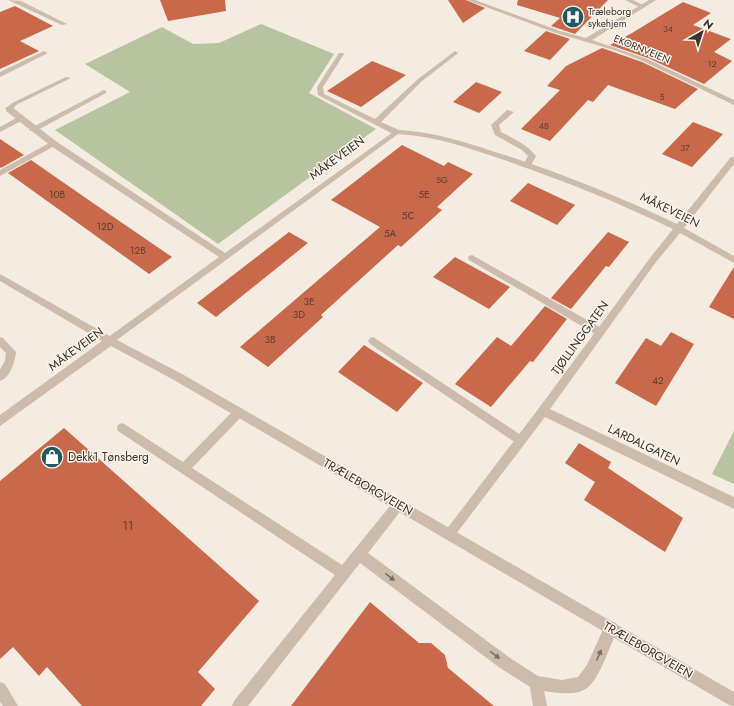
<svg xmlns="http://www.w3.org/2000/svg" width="734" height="706" viewBox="0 0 734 706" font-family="Jost,sans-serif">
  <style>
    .green { fill: #b8c4a0 }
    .building { fill: #c8694b }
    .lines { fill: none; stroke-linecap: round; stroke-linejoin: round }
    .service { fill: #cdbbac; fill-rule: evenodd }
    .minor { fill: #cdbbac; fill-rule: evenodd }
    .tertiary { fill: #cdbbac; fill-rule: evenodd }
    .oneway { fill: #7d6f65 }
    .labels { text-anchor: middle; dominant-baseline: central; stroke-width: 3; stroke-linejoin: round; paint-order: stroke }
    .far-number-label { font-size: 9px; fill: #5e3e33 }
    .far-poi-label { font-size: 10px; fill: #3b302b; stroke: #fbf5ee; text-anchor: start }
    .far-street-label { font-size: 10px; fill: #3b302b; stroke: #fbf5ee }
    .number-label { font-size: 10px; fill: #5e3e33 }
    .street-label { font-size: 12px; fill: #3b302b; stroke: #fbf5ee }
    .poi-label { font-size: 12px; fill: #3b302b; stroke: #fbf5ee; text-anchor: start }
    .near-number-label { font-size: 12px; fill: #5e3e33 }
  </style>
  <rect width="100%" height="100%" fill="#f4ebe1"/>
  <g class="green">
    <polygon points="261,24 334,54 309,93 376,129 218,244 55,130 130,92 85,64 162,27 193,44 219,43"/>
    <polygon points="734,431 734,484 712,474"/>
  </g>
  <g class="building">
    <polygon points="160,0 225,0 226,11 168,21"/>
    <polygon points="448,0 466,0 485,8 463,23"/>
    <polygon points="518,0 608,0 575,34 551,26 560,18 517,5"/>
    <polygon points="683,2 711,13 693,25 731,39 714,52 732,61 704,84 648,58 610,45 632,33"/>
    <polygon points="15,6 53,26 20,41 39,51 0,69 0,12"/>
    <polygon points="546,31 570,39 550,60 524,51"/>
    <polygon points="602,48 642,62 698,89 675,109 608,85 593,102 588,100 550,141 521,129 560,90 547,86 566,66"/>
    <polygon points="372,61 406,75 361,107 327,91"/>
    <polygon points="476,82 502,92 479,113 453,102"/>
    <polygon points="693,122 723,134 692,167 662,154"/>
    <polygon points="0,139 24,155 1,168 0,167"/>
    <polygon points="402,145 444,166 448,162 473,174 437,207 442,210 401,247 398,245 321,315 323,317 268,367 240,347 380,227 331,200"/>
    <polygon points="31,160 93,203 172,257 149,274 8,173"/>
    <polygon points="528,183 575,205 557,225 510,201"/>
    <polygon points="289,232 308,243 216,317 197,303"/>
    <polygon points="608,232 629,242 609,267 606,266 571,309 551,298"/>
    <polygon points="455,257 510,287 489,309 433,277"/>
    <polygon points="734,267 734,319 709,307"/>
    <polygon points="545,306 567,319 533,362 530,361 491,407 455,384 497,337 511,346"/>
    <polygon points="671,332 694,344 656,406 615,383 646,338 661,346"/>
    <polygon points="364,345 423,383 397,412 338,372"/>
    <polygon points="64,428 259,601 198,672 215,689 201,706 82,706 47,667 39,676 13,647 0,659 0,481"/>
    <polygon points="579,443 611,462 608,468 683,518 665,552 584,500 595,482 565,463"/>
    <polygon points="370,602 419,643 431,643 445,655 448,668 494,706 291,706"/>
  </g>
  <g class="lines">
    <g class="service">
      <polygon points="8,0 21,1 67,24 62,25"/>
      <polygon points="625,0 633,0 646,7 641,8"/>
      <polygon points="44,51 47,53 46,54 0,77 0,72"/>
      <polygon points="455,51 458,53 457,54 422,81 381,122 399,130 399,134 393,134 318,95 317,87 339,53 343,53 344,54 323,87 324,94 375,119 418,79"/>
      <polygon points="66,77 71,78 16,105 12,111 5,109 12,103"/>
      <polygon points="104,90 106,91 106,93 36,131 30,131 29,129"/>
      <path d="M507,110l7,2 -15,13 2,7c13,7 26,12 35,24l-6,11h-6l-1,-2 5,-9 -6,-6 -27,-15 -4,-10z"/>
      <polygon points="18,117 25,119 0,132 0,127"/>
      <polygon points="51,142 54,142 58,144 0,176 0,170"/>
      <polygon points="472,255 603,329 605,332 603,335 597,335 469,260 468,258 469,256"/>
      <path d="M0,337l3,1 13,14c-1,10 -6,26 -16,29v-12l5,-8 1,-8 -6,-6z"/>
      <polygon points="373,337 524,437 526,440 524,443 520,445 516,443 370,344 368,341 370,338"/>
      <path d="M239,407l4,2 1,3 -1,3 -51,53 150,97 52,-64 4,-2 4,2 2,4 -2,4 -34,44 142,105 28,18 24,4 16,-3 9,-12 19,-42 5,-2 5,2 2,5 -2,5c-7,15 -16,45 -29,55 -10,8 -31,5 -43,3l3,15h-14l-3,-19 -30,-19 -140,-105 -112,143h-16l2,-5 101,-126 -217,-144 -1,-3 1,-3 4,-2 4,2 57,37 52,-53z"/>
      <polygon points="0,682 5,684 18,706 3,706 0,702"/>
    </g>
    <g class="minor">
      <polygon points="467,0 475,0 560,31 586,38 649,0 656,0 592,40 647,59 734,100 734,105 643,61 617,51 556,33"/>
      <path d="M6,107h6l45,35 168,111 171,-123c40,1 77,15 115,27 57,19 112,41 166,67l54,-67h3v7l-50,64 50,28v7l-54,-30 -24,29 -106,147 184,88v12l-189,-92 -92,121 -4,2 -4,-2 -2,-4 96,-126 111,-150 23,-29c-55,-27 -111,-49 -169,-69 -35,-12 -69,-24 -106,-26l-288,211 -3,-1 -2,-3 2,-3 112,-81 -168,-111 -45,-35z"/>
    </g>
    <polygon class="tertiary" points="0,274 113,338 182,374 734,692 734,706 729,705 174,380 111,346 0,426 0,415 102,341 0,281"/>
  </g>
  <defs><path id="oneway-solid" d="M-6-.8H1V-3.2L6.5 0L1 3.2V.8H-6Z"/></defs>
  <g class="oneway">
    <use href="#oneway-solid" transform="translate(390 577) rotate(37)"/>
    <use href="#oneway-solid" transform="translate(495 655) rotate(37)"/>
    <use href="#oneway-solid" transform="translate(599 655) rotate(-66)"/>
  </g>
  <defs>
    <g id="hospital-disc" transform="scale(1.15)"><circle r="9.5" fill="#1f5a5e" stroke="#fbf5ee"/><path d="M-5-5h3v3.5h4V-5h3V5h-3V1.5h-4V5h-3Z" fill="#fff"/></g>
    <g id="shop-disc" transform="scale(1.15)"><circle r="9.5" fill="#1f5a5e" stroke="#fbf5ee"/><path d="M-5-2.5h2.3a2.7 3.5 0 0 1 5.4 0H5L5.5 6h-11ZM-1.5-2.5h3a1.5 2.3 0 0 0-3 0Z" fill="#fff"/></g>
  </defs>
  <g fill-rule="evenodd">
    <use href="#hospital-disc" x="573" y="17"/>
    <use href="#shop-disc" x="52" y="457"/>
  </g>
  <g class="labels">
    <g class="far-number-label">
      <text x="668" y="28">34</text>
      <text x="712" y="63">12</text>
      <text x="662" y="96">5</text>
      <text x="544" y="125">4B</text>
      <text x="685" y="147">37</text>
      <text x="442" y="179">5G</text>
    </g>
    <g class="far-poi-label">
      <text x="588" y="11">Træleborg<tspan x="588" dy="12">sykehjem</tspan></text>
    </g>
    <g class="far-street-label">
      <text transform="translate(642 49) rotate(22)">EKORNVEIEN</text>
    </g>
    <g class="number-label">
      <text x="57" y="194">10B</text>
      <text x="424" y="194">5E</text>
      <text x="408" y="215">5C</text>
      <text x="105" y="226">12D</text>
      <text x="390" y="233">5A</text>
      <text x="138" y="250">12B</text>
      <text x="309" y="301">3E</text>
      <text x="299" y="314">3D</text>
      <text x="270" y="339">3B</text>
      <text x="658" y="380">42</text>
    </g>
    <g class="street-label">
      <text transform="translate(337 158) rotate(-36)">MÅKEVEIEN</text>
      <text transform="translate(670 210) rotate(26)">MÅKEVEIEN</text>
      <text transform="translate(580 338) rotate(-54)">TJØLLINGGATEN</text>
      <text transform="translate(76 349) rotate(-36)">MÅKEVEIEN</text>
      <text transform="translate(644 445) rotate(26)">LARDALGATEN</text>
      <text transform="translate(368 487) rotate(30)">TRÆLEBORGVEIEN</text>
      <text transform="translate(648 650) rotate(30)">TRÆLEBORGVEIEN</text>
    </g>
    <g class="poi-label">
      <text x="68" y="457">Dekk1 Tønsberg</text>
    </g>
    <g class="near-number-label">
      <text x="128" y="526">11</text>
    </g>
  </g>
  <g transform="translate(702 32) rotate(39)" stroke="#fbf5ee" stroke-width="3" paint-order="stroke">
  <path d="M0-3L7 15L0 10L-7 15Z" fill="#3b302b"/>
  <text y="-6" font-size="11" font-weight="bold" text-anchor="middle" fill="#3b302b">N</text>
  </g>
</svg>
